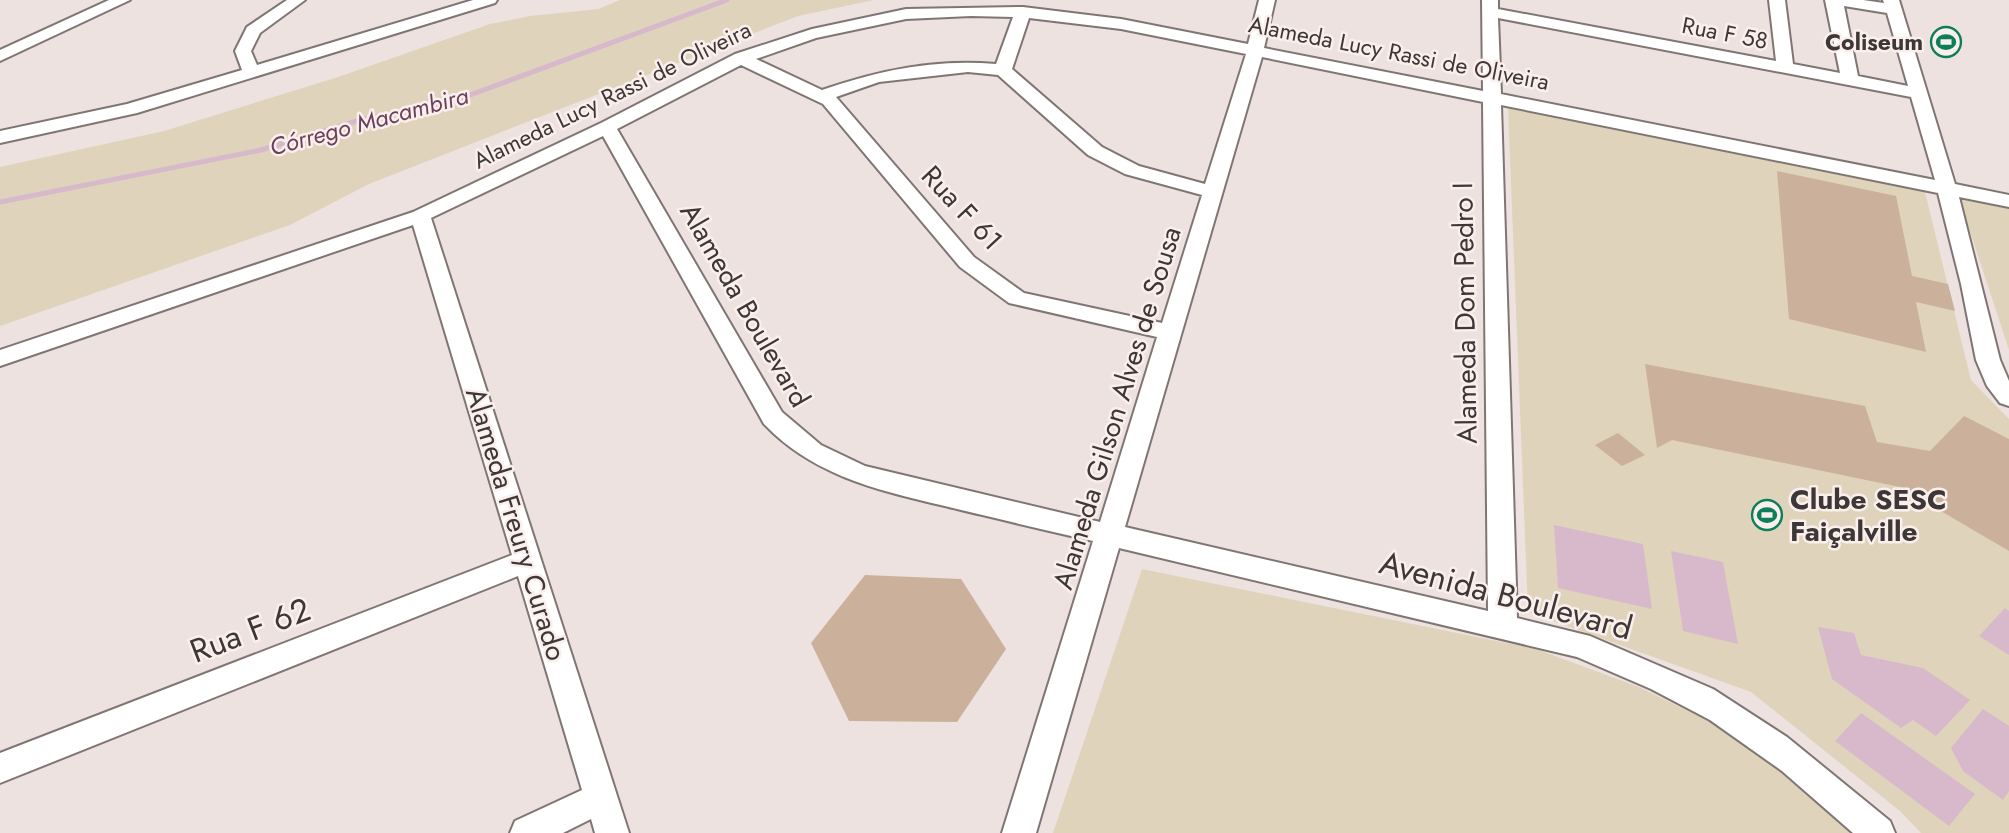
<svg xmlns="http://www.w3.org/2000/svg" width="2009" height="833" viewBox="0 0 2009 833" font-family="Jost,sans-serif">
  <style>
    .green { fill: #dfd4bb }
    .water { fill: #d8b9cc }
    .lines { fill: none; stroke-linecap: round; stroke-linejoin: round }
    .stream { stroke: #d8b9cc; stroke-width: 5 }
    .building { fill: #cbb09b }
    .minor-casing { stroke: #7f7673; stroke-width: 4 }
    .minor { fill: #fff; fill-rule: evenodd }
    .labels { text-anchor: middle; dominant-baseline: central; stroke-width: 5; stroke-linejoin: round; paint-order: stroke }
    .far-street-label { font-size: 23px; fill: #3d3837; stroke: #fbefed }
    .far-poi-label { font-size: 23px; font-weight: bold; fill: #3d3837; stroke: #fbefed; text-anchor: end }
    .far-water-label { font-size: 24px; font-style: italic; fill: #6b405c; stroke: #fbefed }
    .street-label { font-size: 28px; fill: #3d3837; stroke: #fbefed }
    .poi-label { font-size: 28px; font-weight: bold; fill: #3d3837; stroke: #fbefed; text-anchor: start }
    .near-street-label { font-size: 33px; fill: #3d3837; stroke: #fbefed }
  </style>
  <rect width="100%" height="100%" fill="#ede2df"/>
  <g class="green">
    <polygon points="620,0 874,0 798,16 369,184 290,225 0,326 0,167 164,131 338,77 490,24 530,16 598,9"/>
    <polygon points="1508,108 1925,192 1971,380 2009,419 2009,833 1921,833 1900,811 1751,692 1528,612"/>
    <polygon points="1958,195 2009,206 2009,350"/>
    <polygon points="1142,569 1536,649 1639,687 1719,726 1785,768 1860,833 1053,833"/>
  </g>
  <g class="water">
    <polygon points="1554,525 1643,544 1652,609 1558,588"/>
    <polygon points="1671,551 1723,562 1738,644 1683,631"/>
    <polygon points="2005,608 2009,611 2009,655 1979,636"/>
    <polygon points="1818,627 1854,633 1861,655 1923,668 1970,700 1936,736 1913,720 1901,728 1832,679"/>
    <polygon points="1983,709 2009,726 2009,791 2003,800 1963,771 1951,748"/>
    <polygon points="1861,713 1975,794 1949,826 1835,741"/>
  </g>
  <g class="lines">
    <polyline class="stream" points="0,202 261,150 360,120 462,98 727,0"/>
  </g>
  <g class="building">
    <polygon points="1777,171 1896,196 1912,276 1948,284 1955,311 1916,302 1926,352 1789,319"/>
    <polygon points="1645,364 1865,406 1877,442 1930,451 1964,416 2009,439 2009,551 1900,487 1672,440 1657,448"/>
    <polygon points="1618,433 1645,455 1622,466 1595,445"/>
    <polygon points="865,575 961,579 1006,649 957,722 849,721 811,643"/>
  </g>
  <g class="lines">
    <g class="minor-casing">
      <g id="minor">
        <polygon points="109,0 130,0 0,61 0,50"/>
        <polygon points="287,0 305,0 260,33 251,51 257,65 473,0 497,0 495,3 137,113 0,143 0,131 127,104 242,70 235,51 247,27"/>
        <path d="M1259,0h16l-11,48 219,43 -1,-91h16v9l278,52 -7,-61h16l8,64 47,9 -15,-73h38l21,3 -1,-3h16l56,184 54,11v12l-50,-10 41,163 9,21v25l-9,-3 -13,-17 -11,-26 -15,-76 -23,-91 -437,-88 16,513 73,18 123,53 74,48 103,84 5,12h-42l-71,-62 -72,-51 -59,-31 -74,-32 -458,-109 -83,285h-34l91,-292c-45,-10 -90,-21 -136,-32 -70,-17 -141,-30 -193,-85l-161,-288 -172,82 198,615h-34l-4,-14 -28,14h-53l5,-12 67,-31 -64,-214 -518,207v-30l512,-198 -99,-330 -413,141v-16l413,-138 188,-89 134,-69 77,-25 94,-20 117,-2 98,12 127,25zM1844,6l43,7 21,73 -50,-10zM971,16l42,1 -17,47c-62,-5 -116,6 -174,26l-66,-31 60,-21 90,-19zM1029,18l92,11 125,25 -41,130 -66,-18 -37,-19 -90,-78zM1498,18l413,79 24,83 -434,-86zM1262,57l221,45 5,509 -363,-84zM741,65l82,39 137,163 49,36 148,34 -57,185 -235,-56 -44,-21 -39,-33 -165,-283zM968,72l30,3 90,80 37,19 77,21 -40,128 -138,-30 -50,-36 -138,-160 43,-15z"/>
      </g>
    </g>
    <use href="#minor" class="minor"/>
  </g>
  <defs>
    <g id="stadium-ring" transform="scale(1.575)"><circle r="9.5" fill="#fbefed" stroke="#0c7e5a" stroke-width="1.5"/><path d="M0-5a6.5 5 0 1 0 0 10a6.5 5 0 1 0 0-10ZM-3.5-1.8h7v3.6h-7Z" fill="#0c7e5a"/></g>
  </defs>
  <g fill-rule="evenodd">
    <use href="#stadium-ring" x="1946" y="42"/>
    <use href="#stadium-ring" x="1767" y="515"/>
  </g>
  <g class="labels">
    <g class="far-street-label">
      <text transform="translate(1725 33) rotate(11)">Rua F 58</text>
      <text transform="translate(1399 53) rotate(11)">Alameda Lucy Rassi de Oliveira</text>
      <text transform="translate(612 95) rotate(-26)">Alameda Lucy Rassi de Oliveira</text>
    </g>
    <g class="far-poi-label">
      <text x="1923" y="42">Coliseum</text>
    </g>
    <g class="far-water-label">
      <text transform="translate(369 121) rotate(-15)">Córrego Macambira</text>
    </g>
    <g class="street-label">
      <text transform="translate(962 208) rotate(47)">Rua F 61</text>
      <text transform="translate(745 305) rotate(60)">Alameda Boulevard</text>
      <text transform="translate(1465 313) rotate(-91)">Alameda Dom Pedro I</text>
      <text transform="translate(1117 408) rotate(-73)">Alameda Gilson Alves de Sousa</text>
      <text transform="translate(516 524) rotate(73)">Alameda Freury Curado</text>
    </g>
    <g class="poi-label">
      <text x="1790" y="499">Clube SESC<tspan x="1790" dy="32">Faiçalville</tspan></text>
    </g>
    <g class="near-street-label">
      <text transform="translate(1506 595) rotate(15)">Avenida Boulevard</text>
      <text transform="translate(250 630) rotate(-21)">Rua F 62</text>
    </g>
  </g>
</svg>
